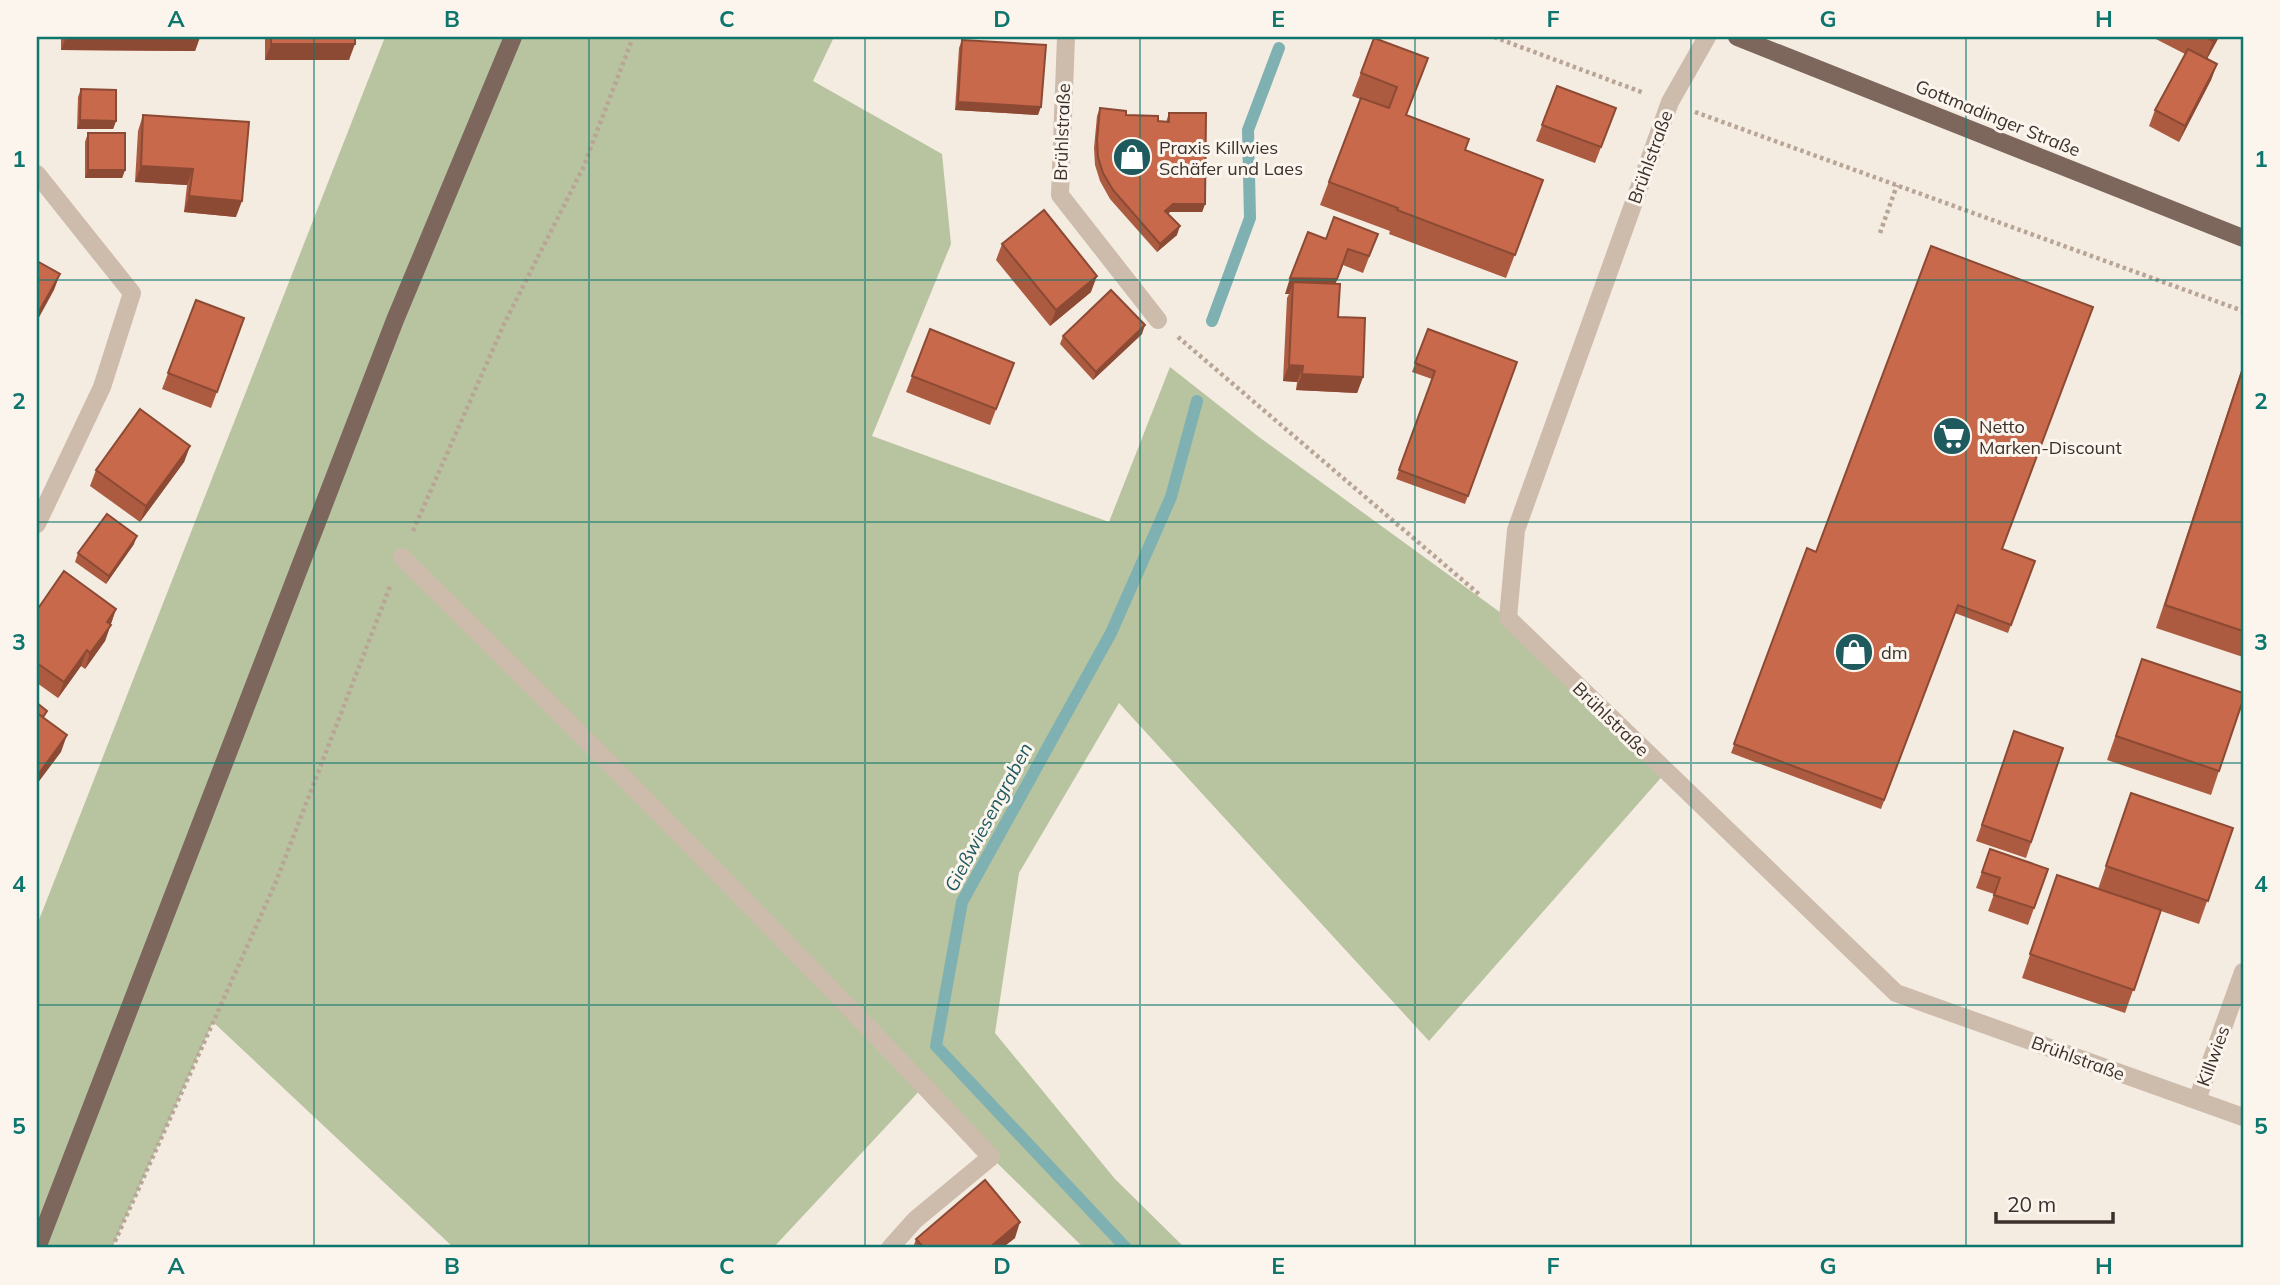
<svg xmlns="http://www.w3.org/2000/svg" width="2280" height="1285" viewBox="0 0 2280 1285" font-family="Mulish,sans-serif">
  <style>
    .green { fill: #b8c4a0 }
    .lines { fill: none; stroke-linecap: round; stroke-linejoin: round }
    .stream { stroke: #7fb0b2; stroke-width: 12 }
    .path { stroke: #b9a596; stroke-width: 4.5; stroke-dasharray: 3.5 3.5; stroke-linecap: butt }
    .minor { stroke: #cdbbac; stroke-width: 18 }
    .major { stroke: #7d675c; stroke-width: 18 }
    .wall { fill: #ac5a40 }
    .shaded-wall { fill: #8c4a34 }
    .building { fill: #c8694b; stroke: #8c4a34; stroke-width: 2 }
    .grid { fill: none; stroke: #0f766e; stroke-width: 2; stroke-opacity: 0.55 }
    .labels { text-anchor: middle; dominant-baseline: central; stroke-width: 6; stroke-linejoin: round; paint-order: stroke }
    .street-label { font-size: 18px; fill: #3b302b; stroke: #fbf5ee }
    .poi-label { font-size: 18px; fill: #3b302b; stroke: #fbf5ee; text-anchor: start }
    .water-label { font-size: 19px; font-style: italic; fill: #1f5a5e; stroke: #fbf5ee }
    .neatline { fill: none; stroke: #0f766e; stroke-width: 2.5 }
    .grid-label { font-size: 23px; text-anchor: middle; font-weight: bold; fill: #0f766e }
  </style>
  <rect width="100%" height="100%" fill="#f4ebe1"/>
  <polygon class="green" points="385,37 834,37 813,81 942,154 951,244 872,436 1109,522 1170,367 1259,437 1508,618 1666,772 1429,1041 1119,703 1019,873 995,1033 1115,1179 1185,1248 1084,1248 991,1157 924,1086 773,1248 454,1248 213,1022 112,1248 37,1248 37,925"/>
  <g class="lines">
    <g class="stream">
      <polyline points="1212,321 1250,218 1248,130 1279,48"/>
      <polyline points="1126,1248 936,1046 962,902 1111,633 1171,497 1197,401"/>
    </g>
    <g class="path">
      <polyline points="1494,37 1644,93"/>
      <polyline points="1695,112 2243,311"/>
      <polyline points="1880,233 1897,185"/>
      <polyline points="1178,337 1480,595"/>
      <polyline points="413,531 504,324 583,168 633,37"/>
      <polyline points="112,1248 275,884 391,584"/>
    </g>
    <g class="minor">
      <polyline points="1066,37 1060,195 1158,320"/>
      <polyline points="1707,37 1670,102 1516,530 1508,618 1896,993 2243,1117"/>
      <polyline points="37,174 132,293 102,387 37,524"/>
      <path d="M402,557c199,197 397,395 589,600l-76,63 -25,28"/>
      <polyline points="2197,1100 2243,972"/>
    </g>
    <g class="major">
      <polyline points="1737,37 2243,238"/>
      <polyline points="37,1248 395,320 513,37"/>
    </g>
  </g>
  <g class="wall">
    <polygon points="61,37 200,37 195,51 61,50"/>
    <polygon points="265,37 355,37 349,60 265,60"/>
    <polygon points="2152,37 2219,37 2207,59 2217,64 2211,80 2179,142 2149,126 2155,110 2185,54"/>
    <polygon points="1374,38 1428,58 1406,116 1466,150 1543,180 1506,278 1389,234 1390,231 1320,205 1360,99 1352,96"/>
    <polygon points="962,40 1038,115 955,110 959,48"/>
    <polygon points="1557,86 1616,108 1595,163 1536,141"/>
    <polygon points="81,89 116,121 113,129 77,129 78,97"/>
    <polygon points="1100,108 1126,115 1158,121 1166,122 1169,113 1205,204 1202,212 1170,212 1168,214 1177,235 1157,252 1110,199 1100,181 1095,165 1094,148 1097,116"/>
    <polygon points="143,115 236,217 184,212 187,185 135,182 138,131"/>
    <polygon points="88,133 125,170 122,178 85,178 85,142"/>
    <polygon points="1378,234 1363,273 1343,265 1335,284 1338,317 1363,377 1357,393 1296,390 1297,382 1283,381 1287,298 1289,294 1285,294 1326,239"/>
    <polygon points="1002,244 1091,292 1050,326 996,260"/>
    <polygon points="196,300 244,318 211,408 162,389"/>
    <polygon points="930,329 1014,363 990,425 906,392"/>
    <polygon points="1428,329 1517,362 1465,504 1396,479 1432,379 1412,372"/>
    <polygon points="1142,334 1093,380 1060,344 1063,336"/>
    <polygon points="2243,365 2243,657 2156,628"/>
    <polygon points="190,446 184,462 140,522 90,486 96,470"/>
    <polygon points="134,544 106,584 75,562 78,553"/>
    <polygon points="1807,548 1816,552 2002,549 2035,561 2008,633 1955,613 1881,809 1731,753"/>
    <polygon points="116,609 105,641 85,669 81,666 58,698 37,683 37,610"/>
    <polygon points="2142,659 2219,771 2211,795 2107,760"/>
    <polygon points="2014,731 2063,748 2026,858 1976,841"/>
    <polygon points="2131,793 2233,828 2199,924 2161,911 2125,1013 2022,978 2057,875 2098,889"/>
    <polygon points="1990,849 2048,869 2028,925 1988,911 1994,894 1976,888"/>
    <polygon points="1015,1238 1002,1248 913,1248 916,1239"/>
  </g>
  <g class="shaded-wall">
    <polygon points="37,37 40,37 37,46"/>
    <polygon points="66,37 200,37 195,51 61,50"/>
    <polygon points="2215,37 2219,37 2204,64 2213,41"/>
    <polygon points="271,44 355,44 349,60 265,60"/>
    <polygon points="2217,64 2211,80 2179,142 2185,126"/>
    <polygon points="958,102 1041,107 1038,115 955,110"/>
    <polygon points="80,120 116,121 113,129 77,129"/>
    <polygon points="141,166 193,169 187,185 135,182"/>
    <polygon points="88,170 125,170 122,178 85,178"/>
    <polygon points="189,196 242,201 236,217 184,212"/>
    <polygon points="1173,204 1205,204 1202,212 1170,212 1162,219 1165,211"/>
    <polygon points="1180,226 1177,235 1157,252 1160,244"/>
    <polygon points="1343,265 1331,295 1293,282 1289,294 1285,294 1290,278"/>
    <polygon points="60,274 54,290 37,321 37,315"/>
    <polygon points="1097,276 1091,292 1050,326 1056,310"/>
    <polygon points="1145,325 1142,334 1093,380 1096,372"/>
    <polygon points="1289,365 1303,366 1297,382 1283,381"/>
    <polygon points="1302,374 1363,377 1357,393 1296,390"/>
    <polygon points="190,446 184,462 140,522 146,506"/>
    <polygon points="137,536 134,544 106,584 109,576"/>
    <polygon points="116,609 105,641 85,669 90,653 107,622"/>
    <polygon points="87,650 81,666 58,698 64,682"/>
    <polygon points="67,735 61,752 37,784 37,776"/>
    <polygon points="1020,1222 1015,1238 1002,1248 989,1248"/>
  </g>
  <g class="building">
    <rect x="271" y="37" width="84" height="7"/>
    <polygon points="2205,37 2215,37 2213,41"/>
    <polygon points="1374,38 1428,58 1406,115 1469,139 1465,150 1543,180 1515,255 1397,210 1398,208 1329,182 1361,98 1389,108 1397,87 1361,73"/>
    <polygon points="962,40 1046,45 1041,107 958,102"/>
    <polygon points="2188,49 2217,64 2185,126 2155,110"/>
    <polygon points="1557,86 1616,108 1601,147 1542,125"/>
    <polygon points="81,89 116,90 116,121 80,120"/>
    <polygon points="1100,108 1126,111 1126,115 1158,116 1158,121 1169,122 1169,113 1206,113 1205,204 1173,204 1165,211 1180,226 1160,244 1113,190 1103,173 1098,157 1097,140"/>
    <polygon points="143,115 249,122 242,201 189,196 193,169 141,166"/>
    <rect x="88" y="133" width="37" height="37"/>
    <polygon points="1044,210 1097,276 1056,310 1002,244"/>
    <polygon points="1334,217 1378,234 1369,256 1348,249 1337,279 1290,278 1308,232 1326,239"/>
    <polygon points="1931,246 2093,307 2002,549 2035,561 2011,625 1958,605 1884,800 1734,744 1807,548 1816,552"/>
    <polygon points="37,261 60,274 37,315"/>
    <polygon points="1293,282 1340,284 1338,317 1365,318 1363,377 1302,374 1303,366 1289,365"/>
    <polygon points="1111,290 1145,325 1096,372 1063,336"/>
    <polygon points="196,300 244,318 217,392 168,373"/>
    <polygon points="930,329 1014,363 996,409 912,376"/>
    <polygon points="1428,329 1517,362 1468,496 1399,470 1435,371 1415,363"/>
    <polygon points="2243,368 2243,631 2165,605"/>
    <polygon points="140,409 190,446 146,506 96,470"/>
    <polygon points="107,514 137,536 109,576 78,553"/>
    <polygon points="64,571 116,609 107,622 111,625 90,653 87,650 64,682 37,663 37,610"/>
    <polygon points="2142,659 2243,693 2243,700 2219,771 2116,736"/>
    <polygon points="37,703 47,711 43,717 37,713"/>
    <polygon points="37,713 67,735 37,776"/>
    <polygon points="2014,731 2063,748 2031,842 1982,825"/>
    <polygon points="2131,793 2233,828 2208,901 2106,866"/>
    <polygon points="1990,849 2048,869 2034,908 1994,895 2000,878 1982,872"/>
    <polygon points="2057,875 2161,910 2134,990 2030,954"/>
    <polygon points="985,1180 1020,1222 989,1248 924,1248 916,1239"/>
  </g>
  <path class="grid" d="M314,37v1211M589,37v1211M865,37v1211M1140,37v1211M1415,37v1211M1691,37v1211M1966,37v1211M37,280h2206M37,522h2206M37,763h2206M37,1005h2206"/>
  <defs>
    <g id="shop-disc" transform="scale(2.0125)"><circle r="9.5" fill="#1f5a5e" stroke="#fbf5ee"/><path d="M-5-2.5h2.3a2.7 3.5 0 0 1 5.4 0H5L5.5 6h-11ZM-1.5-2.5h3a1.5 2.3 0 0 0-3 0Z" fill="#fff"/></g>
    <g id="supermarket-disc" transform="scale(2.0125)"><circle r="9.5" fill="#1f5a5e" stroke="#fbf5ee"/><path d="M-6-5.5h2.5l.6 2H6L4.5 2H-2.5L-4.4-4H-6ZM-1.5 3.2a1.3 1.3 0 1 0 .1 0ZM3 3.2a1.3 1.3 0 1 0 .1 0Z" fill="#fff"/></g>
  </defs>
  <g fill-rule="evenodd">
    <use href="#shop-disc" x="1132" y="157"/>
    <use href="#supermarket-disc" x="1952" y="436"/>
    <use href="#shop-disc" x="1854" y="652"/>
  </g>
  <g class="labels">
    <g class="street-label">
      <text transform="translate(1998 118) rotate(22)">Gottmadinger Straße</text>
      <text transform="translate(1062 132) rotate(-88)">Brühlstraße</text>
      <text transform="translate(1650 157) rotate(-70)">Brühlstraße</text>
      <text transform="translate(1611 719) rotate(44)">Brühlstraße</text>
      <text transform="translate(2213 1056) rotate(-70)">Killwies</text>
      <text transform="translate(2078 1058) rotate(20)">Brühlstraße</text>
    </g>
    <g class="poi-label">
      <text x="1159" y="147">Praxis Killwies<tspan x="1159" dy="21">Schäfer und Laes</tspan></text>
      <text x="1979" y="426">Netto<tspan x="1979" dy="21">Marken-Discount</tspan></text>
      <text x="1881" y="652">dm</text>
    </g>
    <g class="water-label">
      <text transform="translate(988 817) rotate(-62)">Gießwiesengraben</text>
    </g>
  </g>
  <rect width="2280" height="1285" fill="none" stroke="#fbf5ee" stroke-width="77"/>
  <path d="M1996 1212v10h117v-10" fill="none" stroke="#3b302b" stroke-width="3.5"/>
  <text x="2007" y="1212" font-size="21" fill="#3b302b" stroke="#fbf5ee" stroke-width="5" paint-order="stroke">20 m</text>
  <rect x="38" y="38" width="2204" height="1208" class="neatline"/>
  <g class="grid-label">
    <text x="176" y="27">A</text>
    <text x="452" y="27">B</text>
    <text x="727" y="27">C</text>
    <text x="1002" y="27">D</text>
    <text x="1278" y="27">E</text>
    <text x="1553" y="27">F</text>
    <text x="1828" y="27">G</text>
    <text x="2104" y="27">H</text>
    <text x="19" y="167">1</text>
    <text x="2261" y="167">1</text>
    <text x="19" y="409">2</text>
    <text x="2261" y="409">2</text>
    <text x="19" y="650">3</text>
    <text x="2261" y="650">3</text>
    <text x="19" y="892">4</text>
    <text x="2261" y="892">4</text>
    <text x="19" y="1134">5</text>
    <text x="2261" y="1134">5</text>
    <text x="176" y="1274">A</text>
    <text x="452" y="1274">B</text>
    <text x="727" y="1274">C</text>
    <text x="1002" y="1274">D</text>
    <text x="1278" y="1274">E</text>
    <text x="1553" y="1274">F</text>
    <text x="1828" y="1274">G</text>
    <text x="2104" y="1274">H</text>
  </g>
</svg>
